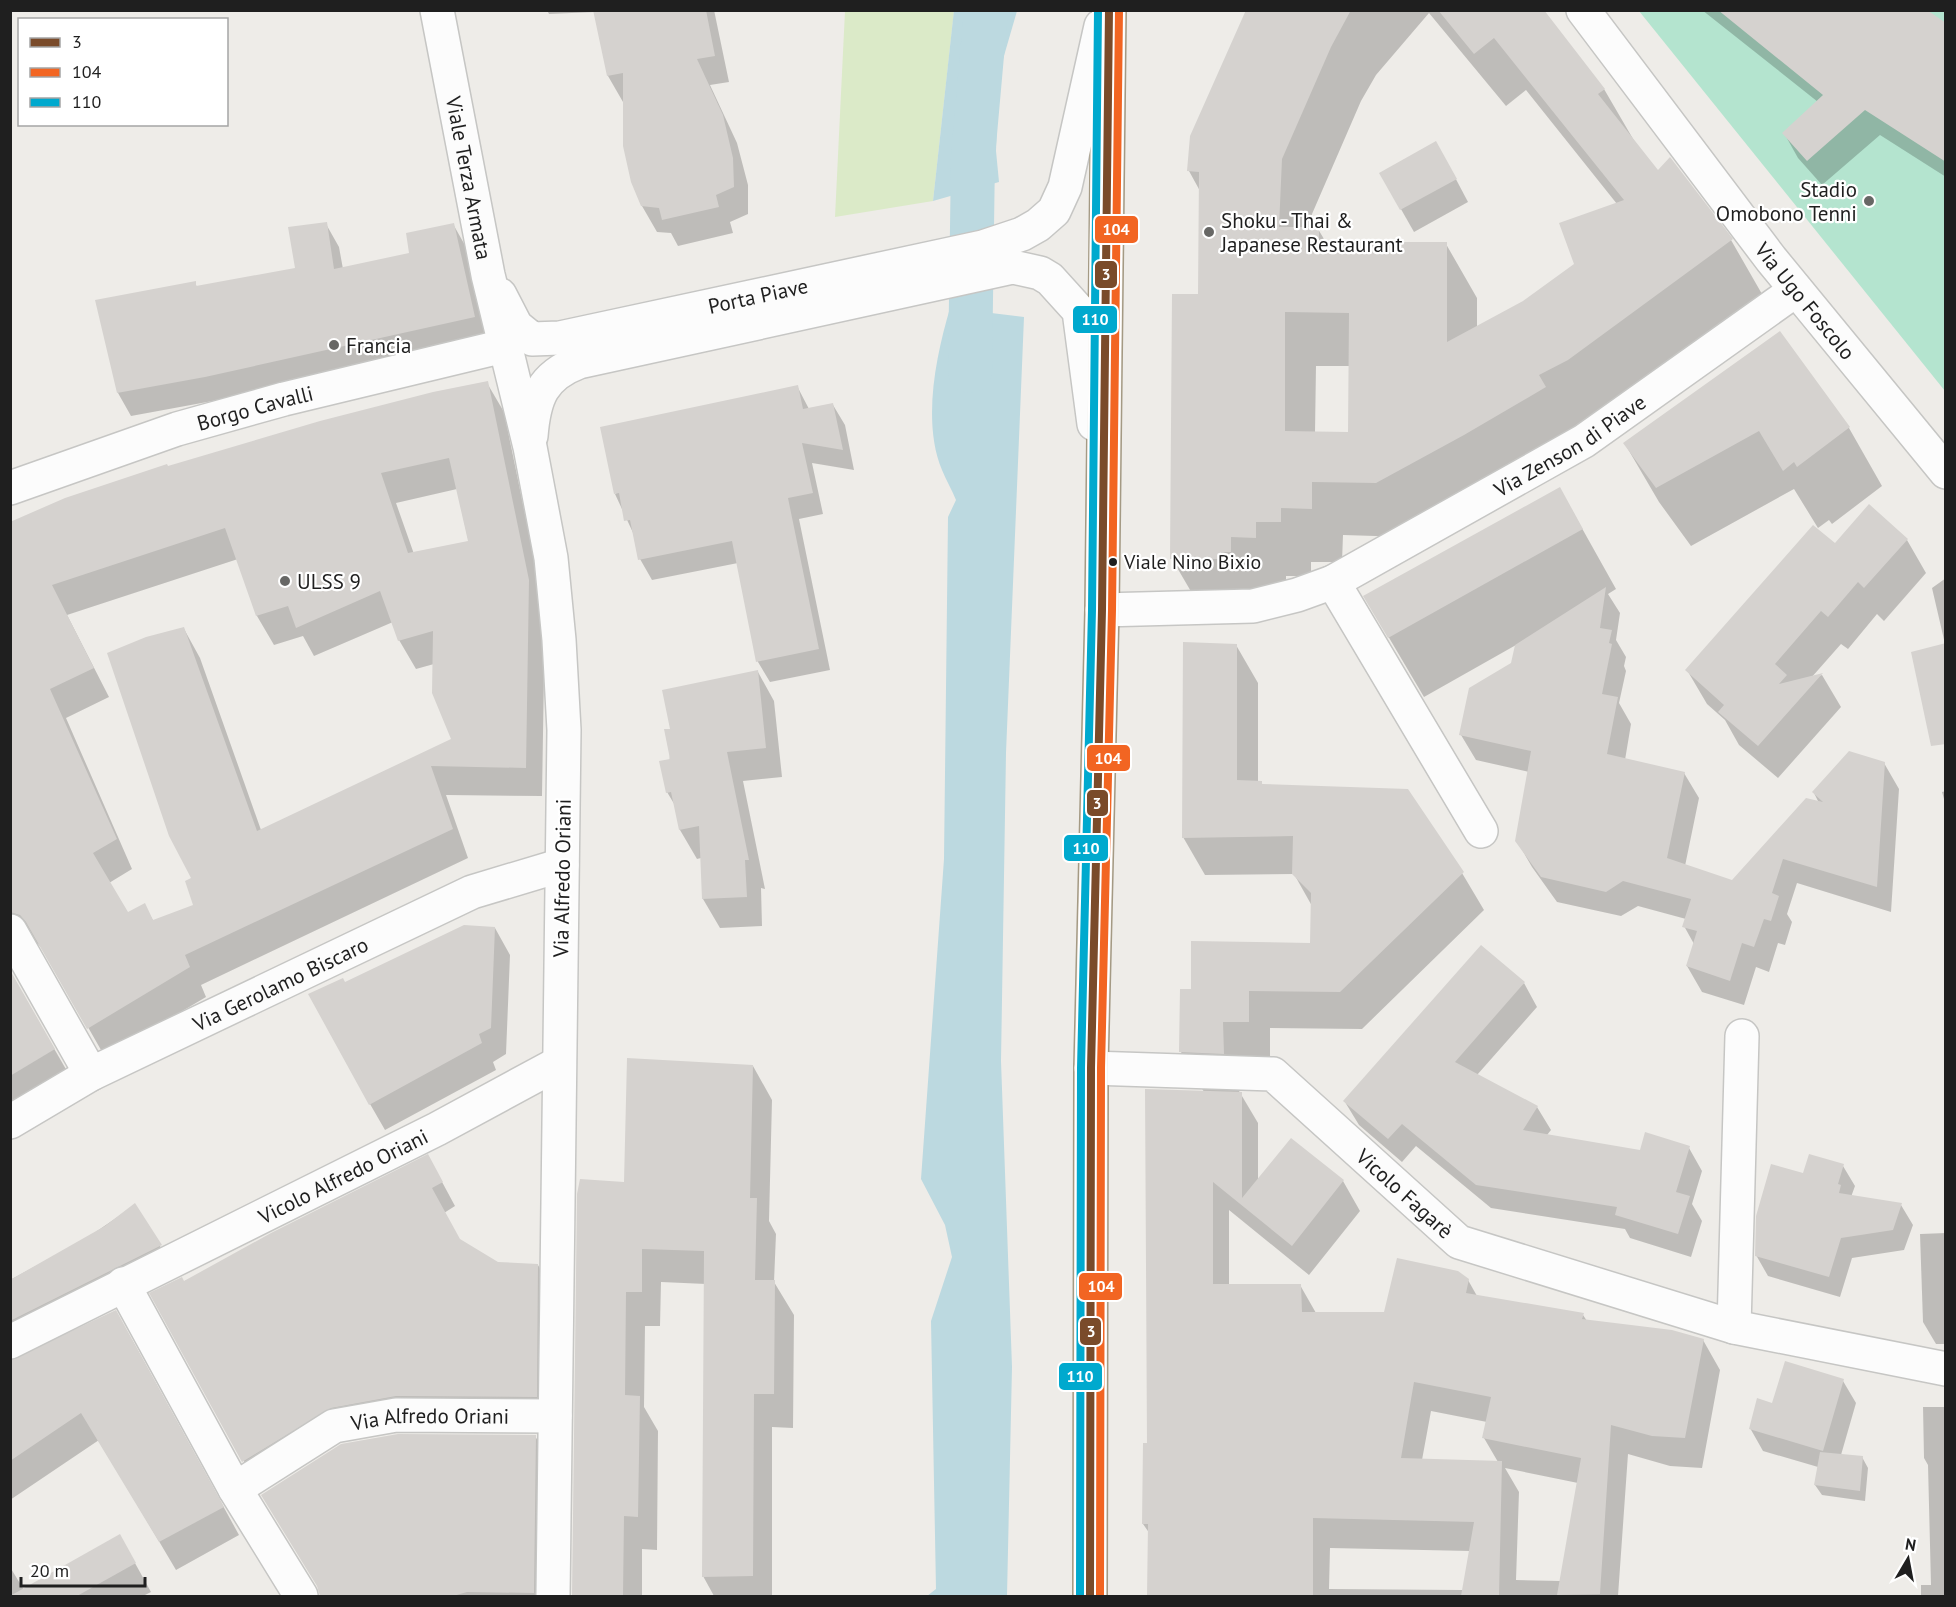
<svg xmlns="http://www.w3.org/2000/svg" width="1956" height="1607" viewBox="0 0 1956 1607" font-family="'PT Sans',sans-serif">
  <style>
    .grass { fill: #dbeac8 }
    .pitch { fill: #b4e4cf }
    .water { fill: #bcd9e0 }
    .shadow { fill: #0003; fill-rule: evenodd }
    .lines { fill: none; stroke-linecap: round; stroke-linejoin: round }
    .canal { stroke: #bcd9e0; stroke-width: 44 }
    .building { fill: #d5d2cf; fill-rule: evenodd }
    .street-casing { stroke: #c6c6c4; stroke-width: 36 }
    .primary-casing { stroke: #a49a84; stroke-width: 36 }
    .street { stroke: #fcfcfc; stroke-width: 33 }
    .primary { stroke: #f1ece5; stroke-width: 33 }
    .bus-1-casing { stroke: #fff; stroke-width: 12 }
    .bus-2-casing { stroke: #fff; stroke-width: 12 }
    .bus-3-casing { stroke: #fff; stroke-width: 12 }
    .bus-1 { stroke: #7a4b2a; stroke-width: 8 }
    .bus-2 { stroke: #f26522; stroke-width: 8 }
    .bus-3 { stroke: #00a9ce; stroke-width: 8 }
    .poi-dot { fill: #676765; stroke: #fff; stroke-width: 2 }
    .bus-dot { fill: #1f1f1f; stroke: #fff; stroke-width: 2 }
    .labels { text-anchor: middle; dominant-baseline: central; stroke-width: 4.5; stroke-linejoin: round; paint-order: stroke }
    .bus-label { font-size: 20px; fill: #1f1f1f; stroke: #fff; text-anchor: start }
    .street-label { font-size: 21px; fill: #1f1f1f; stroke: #fff }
    .poi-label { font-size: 21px; fill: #1f1f1f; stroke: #fff; text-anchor: start }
    .line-badge { stroke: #fff; stroke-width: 2 }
    .badge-label { font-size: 16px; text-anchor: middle; font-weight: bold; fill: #fff }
  </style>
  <rect width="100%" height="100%" fill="#eeece8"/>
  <polygon class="grass" points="845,11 954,11 933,201 835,217"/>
  <polygon class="pitch" points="1639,11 1945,11 1945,391"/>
  <g class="water">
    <polygon points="954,10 1017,11 999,73 996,151 999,182 933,201"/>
    <path d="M950,308l74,9 -18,436 -5,308 11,306 -5,229h-80l9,-7 -5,-268 21,-64 -7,-32 -24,-46 23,-320 4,-342 8,-17c-4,-10 -10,-20 -14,-30 -20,-48 -6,-114 8,-162z"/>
  </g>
  <g class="shadow">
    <polygon points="547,10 714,10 729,82 710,85 737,143 748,185 748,214 730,222 733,233 678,246 671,233 657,232 642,206 623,102 608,76 595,12 549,14"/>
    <path d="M1248,10h282l74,79 32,55 22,28 12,-12 61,80 31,54 -163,120 -30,16 7,11 -169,96 -64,-2 -1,27h-31v14h-25v15l-83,21 -31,-53 27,-263 1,-105 -11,-20zM1429,13l77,93 20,-16 91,114 -41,60 -52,38 -47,26v-30l-31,-54h-119l-9,-15h-7l1,-15 49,-113 15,-26zM1316,366h34l-1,68 -34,-1z"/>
    <polygon points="1702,10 1916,10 1946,25 1946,177 1880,135 1822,185 1798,158 1784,133 1818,102"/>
    <polygon points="1449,166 1468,202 1414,232 1381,174"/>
    <polygon points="326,224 339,247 343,269 411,254 453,224 466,247 487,339 218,400 131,416 118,393 97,301 195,283 197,287 297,269"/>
    <polygon points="1780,333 1849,428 1882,486 1832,524 1829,520 1818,528 1794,489 1691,546 1659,502 1625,444"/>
    <path d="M487,383l17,29 41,199 -3,185 -96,-1 22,63 -267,127 5,12 -101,60 -61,-107 -6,-6 -10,-3 -18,9v-426l158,-56zM457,489l12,54 -55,11 -18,-51zM238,559l19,57 17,29 29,-9 11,20 79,-34 6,18 17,29 18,-5 19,75 -192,91 -61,-172 -16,-29 11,277 -41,16 -10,-17 -17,9 -18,-31 23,-14 -66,-151 43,-21 -42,-82z"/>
    <polygon points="797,386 809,409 833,405 845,425 854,470 812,463 823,514 799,519 830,670 770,682 758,662 738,563 652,580 640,559 635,537 615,494"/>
    <polygon points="1560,489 1616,589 1608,594 1620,613 1616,640 1626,657 1624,666 1626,671 1619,703 1631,724 1625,760 1684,773 1699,798 1685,866 1733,882 1819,803 1814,793 1884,763 1899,789 1891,912 1797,883 1787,914 1792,922 1785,945 1778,943 1769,972 1756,967 1744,1005 1702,992 1687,966 1694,944 1684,926 1686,919 1638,906 1621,916 1557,902 1532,867 1517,841 1529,772 1476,760 1461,735 1513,664 1516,645 1424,697 1365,597"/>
    <polygon points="1907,540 1926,573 1884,621 1877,614 1848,649 1841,644 1811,678 1822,675 1841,707 1778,778 1739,745 1725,720 1707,704 1687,670 1835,545"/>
    <polygon points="1946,578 1946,724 1945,644 1932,588"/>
    <path d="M1236,645l22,38v99l204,91 22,37 -122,119 -92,-1v31h-26l1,32h-6l19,32v57l85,1 17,30 -51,64 -80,-65v76l71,-1 16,28 69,1 83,-34 9,16 106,19 4,6 116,19 17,30 -18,98 -32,-2 -42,-12 -10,142h-469l1,-62 -7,-10 6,-80 55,-352 -23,-40 11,-61 120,-47v-38l-18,-32 -89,1 -22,-38zM1431,1411l56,11 -3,16 14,24 -76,-2zM1505,1468l73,15 -17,98 -45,-1 3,-88zM1330,1548l140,3 -7,39 -134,-1z"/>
    <polygon points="758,672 774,701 782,777 743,781 765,889 761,888 762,926 720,928 703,899 701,858 697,859 680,830 676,807 667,792 672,730"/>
    <polygon points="1946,791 1946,806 1942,792"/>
    <polygon points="495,928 510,955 506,1054 493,1062 496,1070 385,1130 370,1104 345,984"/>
    <polygon points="10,972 71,1078 10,1115"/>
    <polygon points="1524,983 1537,1007 1477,1075 1537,1107 1551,1130 1547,1135 1641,1152 1689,1148 1702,1171 1692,1204 1702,1221 1691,1257 1630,1238 1625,1229 1491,1208 1416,1146 1402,1162 1359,1125 1345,1102"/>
    <polygon points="753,1066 772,1100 769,1221 776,1234 774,1282 794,1315 793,1428 772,1427 772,1596 714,1596 703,1576 706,1284 661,1282 660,1326 645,1326 644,1407 658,1431 657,1550 642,1549 642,1596 574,1596 578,1195 625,1183"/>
    <polygon points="1843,1166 1855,1186 1851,1197 1901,1205 1913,1225 1904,1250 1852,1258 1840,1297 1768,1276 1756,1255 1804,1175"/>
    <polygon points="441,1180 455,1206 444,1213 459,1241 497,1263 538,1265 551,1289 550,1420 345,1431 257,1485 152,1294"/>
    <polygon points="135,1205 177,1274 18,1353 10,1360 10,1280 84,1240"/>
    <polygon points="1946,1233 1946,1344 1936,1344 1923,1322 1920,1234"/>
    <polygon points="132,1340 239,1535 176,1570 99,1440 10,1500 10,1362"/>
    <polygon points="1843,1381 1856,1403 1841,1455 1862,1457 1868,1468 1865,1501 1822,1495 1815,1485 1818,1467 1763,1451 1750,1428 1773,1405"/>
    <polygon points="1923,1407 1946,1407 1946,1596 1921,1596 1921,1585 1931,1585 1928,1465 1924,1458"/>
    <polygon points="535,1436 552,1464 550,1596 321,1596 319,1589"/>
    <polygon points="120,1536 151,1592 143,1596 10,1596 10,1567 24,1590"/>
  </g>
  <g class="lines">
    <polyline class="canal" points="970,371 973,156 986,10"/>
  </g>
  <g class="building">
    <polygon points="593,10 706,10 715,56 697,59 723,115 733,158 734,187 716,195 719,207 662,220 659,208 641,206 631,182 623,146 623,73 607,76"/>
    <path d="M1246,10h105l-20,37 -49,112 -3,68h40v15h128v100l76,-41 51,-37 -15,-41 65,-23 -130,-162 -20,16 -36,-44h106l61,79 -7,5 60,76 12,-13 63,82 -165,121 -29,15 7,12 -82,48 -88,48 -64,-1v27l-31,-1v14h-25v16l-25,-1v15h-10v7h-51l2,-265h26l1,-122 -12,-1 3,-35zM1285,312l64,1 -1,119 -63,-1z"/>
    <polygon points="1718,10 1927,10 1946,23 1946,162 1865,110 1807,161 1782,133 1823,95"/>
    <polygon points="1436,141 1457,179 1400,210 1379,173"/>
    <polygon points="327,222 334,269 409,253 406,233 454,223 475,317 205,377 117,393 95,300 196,281 196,286 295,268 288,227"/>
    <polygon points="1780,331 1850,427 1797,467 1794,462 1783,471 1759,431 1656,488 1623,443"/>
    <path d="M488,381l41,199 -3,188 -95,-2 22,63 -268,126 5,12 -103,62 -61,-107 -6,-7 -10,-3v-390l55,-24 102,-34 1,2 152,-45 113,-29zM449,458l19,83 -60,12 -27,-80zM225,528l31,88 32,-10 8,22 84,-37 18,50 35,-10 -1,62 19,46 -194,92 -73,-204 -38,10 -39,16 62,183 22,42 -6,3 8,24 -40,15 -8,-17 -17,9 -35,-59 24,-14 -67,-150 44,-21 -42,-83z"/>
    <polygon points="798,385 803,409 833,403 843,450 802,443 813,493 788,498 819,649 756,662 732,541 638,560 630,520 624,521 619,493 614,494 600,427"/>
    <polygon points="1560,487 1583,529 1388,638 1363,596"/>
    <polygon points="1869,504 1908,539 1864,588 1858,582 1828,617 1821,611 1775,664 1787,675 1779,684 1823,673 1758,746 1718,712 1724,705 1685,670 1813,525 1835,543"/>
    <polygon points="1606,587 1600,628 1612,630 1609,643 1612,644 1602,694 1618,697 1607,754 1685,772 1667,858 1732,880 1806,798 1823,802 1812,792 1849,751 1885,762 1877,887 1783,859 1772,893 1779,896 1771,921 1764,919 1754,947 1742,943 1730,981 1686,966 1697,931 1682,927 1691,899 1623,881 1606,892 1541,877 1515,841 1531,751 1459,735 1469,688 1511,663 1515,645"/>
    <polygon points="1183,642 1237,644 1237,780 1262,781 1262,784 1408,789 1464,872 1340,992 1249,991 1249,1022 1223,1022 1224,1054 1179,1052 1180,989 1191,989 1191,941 1310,943 1311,893 1292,874 1293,836 1182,838"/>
    <polygon points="1946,643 1946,744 1931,746 1911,652"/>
    <polygon points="758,670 766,748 727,752 749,860 745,860 747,897 702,899 699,826 679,830 671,792 666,793 659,761 670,759 664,729 670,729 662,690"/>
    <polygon points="464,925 495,927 491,1028 479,1034 482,1043 369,1105 308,994 343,978 345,982"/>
    <polygon points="1481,945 1525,982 1455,1062 1538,1106 1523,1130 1640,1150 1645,1132 1690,1146 1676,1192 1690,1196 1678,1234 1615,1215 1617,1207 1476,1185 1402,1124 1388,1139 1343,1101"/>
    <polygon points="10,970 55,1049 10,1076"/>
    <polygon points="627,1058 753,1065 750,1198 757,1198 755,1280 775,1280 774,1394 754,1394 753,1576 702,1577 704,1251 642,1249 642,1292 626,1292 625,1395 640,1396 638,1517 624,1516 623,1596 572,1596 577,1194 580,1179 624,1182"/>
    <polygon points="1145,1089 1242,1092 1242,1198 1291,1138 1344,1180 1292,1246 1213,1182 1213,1284 1301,1284 1302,1312 1384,1312 1397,1258 1458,1271 1469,1279 1466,1293 1584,1313 1582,1319 1672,1330 1704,1339 1685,1438 1652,1436 1611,1425 1600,1594 1557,1595 1581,1458 1482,1438 1491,1397 1414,1382 1401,1458 1502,1461 1499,1596 1461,1596 1474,1522 1313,1518 1313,1596 1147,1596 1148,1524 1142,1524 1143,1443 1147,1443"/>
    <polygon points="428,1154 443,1182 432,1188 460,1239 498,1262 538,1264 537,1397 396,1396 331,1408 242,1462 149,1293 182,1277 184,1281 271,1233"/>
    <polygon points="1809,1154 1844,1164 1838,1184 1841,1185 1839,1193 1902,1203 1893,1230 1841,1238 1829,1277 1755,1256 1756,1216 1771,1164 1803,1173"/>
    <polygon points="135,1203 162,1245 10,1321 10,1280 105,1226"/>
    <polygon points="116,1310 224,1507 159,1542 81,1413 10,1461 10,1360"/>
    <polygon points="1785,1361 1844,1379 1823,1451 1749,1429 1757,1398 1772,1403"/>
    <polygon points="398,1434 536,1435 534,1593 467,1592 453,1596 320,1596 317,1586 261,1495 341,1444"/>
    <polygon points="1820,1452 1863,1456 1860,1491 1814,1485"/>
    <polygon points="120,1534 136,1563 77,1596 10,1596"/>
  </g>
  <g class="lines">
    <g class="street-casing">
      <g id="street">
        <path id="s1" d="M437,10l51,265 42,172 21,111 8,82 5,90 -11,866"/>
        <path id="s2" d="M1583,10l188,249 175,213"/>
        <path id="s3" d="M500,295l16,31 16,13 28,-1 423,-91 39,-13 16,-9 16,-14 11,-24 36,-161"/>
        <path d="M531,436c3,-38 11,-60 48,-74l434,-95 27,6 10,6 29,32 15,113"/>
        <path id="s4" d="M10,488l167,-59 107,-30 220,-53"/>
        <polyline points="1333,582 1481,831"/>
        <path id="s5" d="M1102,610l151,-4 44,-11 36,-13 251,-141 212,-151"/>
        <polyline points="10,931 91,1074"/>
        <path id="s6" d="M1091,1068l182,6 186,168 275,85 212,42"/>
        <path id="s7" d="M10,1122l81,-48 381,-182 90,-27"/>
        <polyline points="123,1284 235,1489 301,1596"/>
        <polyline points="1734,1327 1742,1036"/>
        <path id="s8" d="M10,1342l427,-213 122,-66"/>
        <path id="s9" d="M235,1489l99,-63 62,-11 159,1"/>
      </g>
    </g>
    <g class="primary-casing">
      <polyline id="primary" points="1090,1596 1091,1068 1102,610 1109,10"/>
    </g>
    <use href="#street" class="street"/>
    <use href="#primary" class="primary"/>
    <g class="bus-1-casing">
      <polyline id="bus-1" points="1090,1596 1091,1068 1102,610 1109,10"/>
    </g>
    <g class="bus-2-casing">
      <polyline id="bus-2" points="1100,1596 1101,1068 1112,610 1119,10"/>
    </g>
    <g class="bus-3-casing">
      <polyline id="bus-3" points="1080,1596 1081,1068 1092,610 1098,10"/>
    </g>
    <use href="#bus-1" class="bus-1"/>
    <use href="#bus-2" class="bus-2"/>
    <use href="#bus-3" class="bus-3"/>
  </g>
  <g class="poi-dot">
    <circle cx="1869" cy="201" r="6"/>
    <circle cx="1209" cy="232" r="6"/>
    <circle cx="334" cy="345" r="6"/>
    <circle cx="285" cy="581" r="6"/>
  </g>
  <circle class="bus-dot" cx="1113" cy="562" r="5"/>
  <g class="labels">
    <g class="bus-label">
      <text x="1124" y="562">Viale Nino Bixio</text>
    </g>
    <g class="street-label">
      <text stroke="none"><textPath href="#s1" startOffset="171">Viale Terza Armata</textPath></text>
      <text stroke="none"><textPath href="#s3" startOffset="286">Porta Piave</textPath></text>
      <text stroke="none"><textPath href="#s2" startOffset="366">Via Ugo Foscolo</textPath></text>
      <text stroke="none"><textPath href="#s4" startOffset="258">Borgo Cavalli</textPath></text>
      <text stroke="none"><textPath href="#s5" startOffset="508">Via Zenson di Piave</textPath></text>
      <text transform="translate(562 878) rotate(-89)">Via Alfredo Oriani</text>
      <text stroke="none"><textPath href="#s7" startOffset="304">Via Gerolamo Biscaro</textPath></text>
      <text stroke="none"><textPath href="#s8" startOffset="372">Vicolo Alfredo Oriani</textPath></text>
      <text stroke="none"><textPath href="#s6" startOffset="360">Vicolo Fagarè</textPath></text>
      <text stroke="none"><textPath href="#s9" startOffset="214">Via Alfredo Oriani</textPath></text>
    </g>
    <g class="poi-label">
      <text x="1857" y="189" text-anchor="end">Stadio<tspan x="1857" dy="24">Omobono Tenni</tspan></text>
      <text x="1221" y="220">Shoku - Thai &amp;<tspan x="1221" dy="24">Japanese Restaurant</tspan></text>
      <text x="346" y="345">Francia</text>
      <text x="297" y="581">ULSS 9</text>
    </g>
  </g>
  <g class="line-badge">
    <rect x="1094" y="215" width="45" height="29" rx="6" fill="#f26522"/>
    <rect x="1094" y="260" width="24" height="29" rx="6" fill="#7a4b2a"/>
    <rect x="1072" y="305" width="46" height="29" rx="6" fill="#00a9ce"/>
    <rect x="1086" y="744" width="45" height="28" rx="6" fill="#f26522"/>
    <rect x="1086" y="789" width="23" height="28" rx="6" fill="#7a4b2a"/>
    <rect x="1063" y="834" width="46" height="28" rx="6" fill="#00a9ce"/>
    <rect x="1078" y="1272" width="45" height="29" rx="6" fill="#f26522"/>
    <rect x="1079" y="1317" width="23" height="29" rx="6" fill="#7a4b2a"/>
    <rect x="1058" y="1362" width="45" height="29" rx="6" fill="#00a9ce"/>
  </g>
  <g class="badge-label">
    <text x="1116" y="235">104</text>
    <text x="1106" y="280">3</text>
    <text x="1095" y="325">110</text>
    <text x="1108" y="764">104</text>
    <text x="1097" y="809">3</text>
    <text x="1086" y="854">110</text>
    <text x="1101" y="1292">104</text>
    <text x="1091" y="1337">3</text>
    <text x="1080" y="1382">110</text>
  </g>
  <rect width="1956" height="1607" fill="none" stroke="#1f1f1f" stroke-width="24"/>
  <rect x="18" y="18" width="210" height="108" fill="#ffffff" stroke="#a5a5a5" stroke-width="1.5"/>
  <rect x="30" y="38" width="30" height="9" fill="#7a4b2a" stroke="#a5a5a5" stroke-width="1.5"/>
  <text x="72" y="48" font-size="18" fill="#1f1f1f">3</text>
  <rect x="30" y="68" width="30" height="9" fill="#f26522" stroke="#a5a5a5" stroke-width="1.5"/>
  <text x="72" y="78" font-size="18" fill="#1f1f1f">104</text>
  <rect x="30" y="98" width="30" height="9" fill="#00a9ce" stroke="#a5a5a5" stroke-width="1.5"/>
  <text x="72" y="108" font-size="18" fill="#1f1f1f">110</text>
  <g transform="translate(1908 1559) rotate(10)" stroke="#ffffff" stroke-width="4.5" paint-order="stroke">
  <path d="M0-4.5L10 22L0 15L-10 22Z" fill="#1f1f1f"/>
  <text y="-9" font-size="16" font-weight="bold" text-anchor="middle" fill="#1f1f1f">N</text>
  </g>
  <path d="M21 1577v9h124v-9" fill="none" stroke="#1f1f1f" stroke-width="3"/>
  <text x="30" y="1577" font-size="18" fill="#1f1f1f" stroke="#ffffff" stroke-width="4.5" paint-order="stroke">20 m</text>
</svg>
